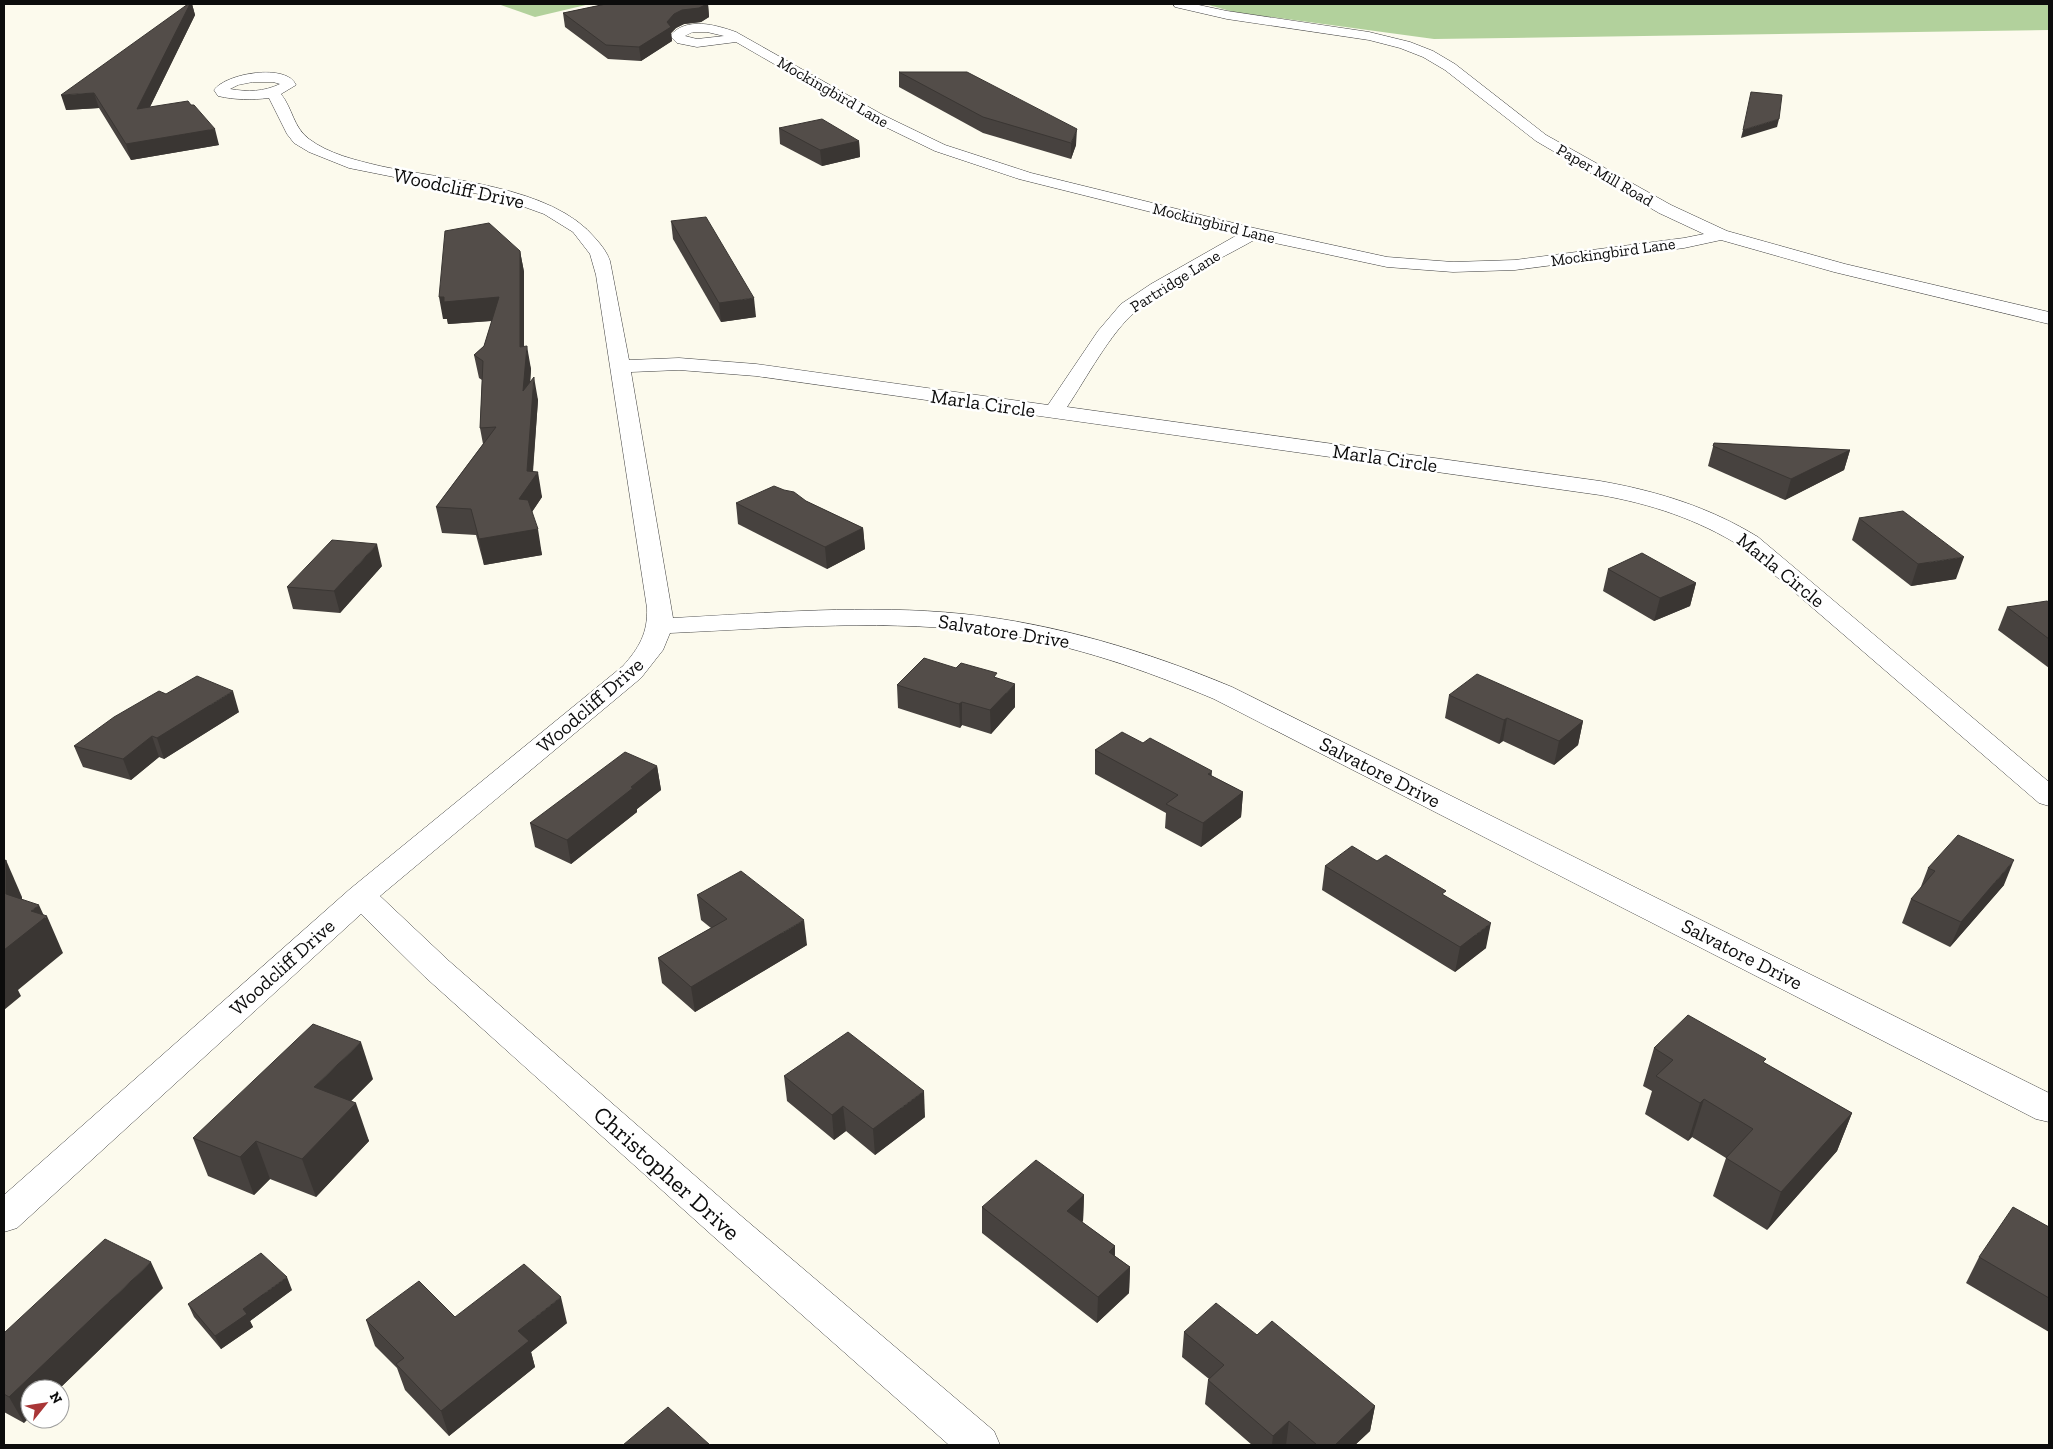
<svg xmlns="http://www.w3.org/2000/svg" width="2053" height="1449" viewBox="0 0 2053 1449" font-family="'Zilla Slab',serif">
  <style>
    .forest { fill: #b2d19c }
    .lines { fill: none; stroke-linecap: round; stroke-linejoin: round }
    .street-casing { stroke: #3f3f3f; stroke-width: 1 }
    .street { fill: #fff; fill-rule: evenodd }
    .wall { fill: #47423f }
    .shaded-wall { fill: #3a3633 }
    .building { fill: #534d49; stroke: #3a3633 }
    .labels { text-anchor: middle; dominant-baseline: central; stroke-width: 5; stroke-linejoin: round; paint-order: stroke }
    .far-street-label { font-size: 16px; fill: #0c0c0c; stroke: #fff }
    .street-label { font-size: 20px; fill: #0c0c0c; stroke: #fff }
    .near-street-label { font-size: 24px; fill: #0c0c0c; stroke: #fff }
  </style>
  <rect width="100%" height="100%" fill="#fcfaed"/>
  <g class="forest">
    <polygon points="498,4 590,4 535,17"/>
    <polygon points="1205,4 2049,4 2049,30 1434,39 1234,12"/>
  </g>
  <g class="lines">
    <g class="street-casing">
      <path id="street" d="M1173,4h21l33,7 142,21 41,10 23,9 22,13 91,71 125,70 56,26 118,33 204,48v12l-215,-52 -113,-32 -37,8 -169,22 -62,2 -66,-5 -131,-28c-39,22 -86,43 -120,72 -26,22 -50,68 -69,96l533,74c57,10 109,26 158,56l291,245v24l-10,-3 -297,-256c-45,-28 -91,-43 -142,-52l-844,-119 -77,-6 -48,2 42,246c96,-5 194,-14 291,-4 93,10 182,37 268,73l817,406v29l-13,-3 -822,-420c-69,-29 -140,-54 -214,-65 -109,-16 -220,-6 -330,-1l-7,17 -22,28 -261,218 69,65 291,254 254,216 6,14h-51l-235,-208 -289,-260 -64,-63 -344,314 -13,4v-37l346,-306 273,-223c16,-18 25,-33 24,-58l-51,-333 -6,-21 -17,-22 -29,-18 -36,-13 -34,-8 -125,-25 -40,-16 -15,-9 -7,-9 -18,-36c-17,2 -34,2 -51,-2l-4,-6c12,-17 73,-27 82,-5l-15,9c12,15 12,33 28,45 20,15 46,21 71,27 64,14 172,19 216,73 6,7 11,13 14,22l19,99 50,-2 77,6 292,41 50,-74 23,-27 30,-20 88,-50 -220,-55 -84,-28 -62,-30 -137,-79 -39,5 -20,-4 -7,-7c16,-20 46,-11 66,-4l147,83 62,30 86,28 223,55 133,29 66,5 62,-2 169,-22 20,-4 -45,-21 -123,-72 -91,-71 -22,-13 -23,-9 -31,-8 -142,-21 -52,-12zM693,32h14l17,4 -27,3 -12,-3zM253,82h20l7,2c-17,8 -32,8 -50,5l8,-4z"/>
    </g>
    <use href="#street" class="street"/>
  </g>
  <g class="wall">
    <polygon points="188,4 192,4 195,15 150,107 191,105 219,145 131,160 99,108 66,110"/>
    <polygon points="606,4 708,4 709,17 701,22 684,24 676,28 671,33 672,41 641,61 608,59 565,27 563,13"/>
    <polygon points="899,72 1076,145 1071,159 983,133 899,87"/>
    <polygon points="779,128 859,141 860,157 822,166 780,144"/>
    <polygon points="671,221 756,317 721,322 673,239"/>
    <polygon points="520,251 524,272 524,346 531,369 530,382 538,400 533,472 542,497 532,512 542,555 484,565 476,535 442,533 436,507 483,444 480,428 482,380 479,378 474,355 484,346 492,321 448,324 447,319 443,319"/>
    <polygon points="1714,443 1850,450 1844,470 1785,500 1708,466"/>
    <polygon points="806,501 863,528 865,549 827,569 738,524 736,503"/>
    <polygon points="1859,518 1956,579 1911,586 1852,540"/>
    <polygon points="382,566 340,613 293,609 287,587"/>
    <polygon points="1608,569 1696,583 1690,606 1654,621 1603,591"/>
    <polygon points="2049,602 2049,668 1998,630 2007,607"/>
    <polygon points="956,668 997,678 1015,707 991,734 962,725 960,728 898,708 897,685"/>
    <polygon points="166,694 239,712 164,759 159,757 131,780 83,767 74,746"/>
    <polygon points="1449,695 1583,721 1578,745 1554,765 1503,741 1499,744 1445,718"/>
    <polygon points="1143,743 1212,776 1243,792 1241,817 1201,847 1165,828 1166,813 1095,774 1095,750"/>
    <polygon points="657,766 661,790 637,809 637,812 571,864 535,847 530,823"/>
    <polygon points="1377,861 1445,896 1486,948 1455,972 1322,890 1325,866"/>
    <polygon points="1928,868 2004,885 1950,947 1902,923 1911,899 1920,889"/>
    <polygon points="697,895 807,945 695,1012 662,983 658,958 711,928 701,920"/>
    <polygon points="1654,1048 1764,1063 1852,1113 1837,1151 1767,1230 1713,1196 1726,1158 1692,1137 1688,1141 1645,1114 1652,1091 1643,1086"/>
    <polygon points="784,1076 925,1117 875,1155 846,1131 834,1140 787,1101"/>
    <polygon points="373,1079 351,1101 369,1141 316,1197 270,1179 254,1195 208,1176 193,1138"/>
    <polygon points="1084,1195 1083,1221 1082,1222 1115,1246 1115,1256 1130,1267 1129,1293 1097,1323 982,1233 982,1207"/>
    <polygon points="2049,1227 2049,1332 1966,1283 1979,1257"/>
    <polygon points="163,1288 59,1389 30,1389 24,1423 4,1412 4,1333"/>
    <polygon points="292,1290 250,1321 253,1327 221,1349 194,1317 188,1304"/>
    <polygon points="455,1317 567,1323 531,1352 535,1367 449,1436 405,1390 397,1368 375,1346 366,1320"/>
    <polygon points="1184,1332 1257,1335 1375,1406 1370,1431 1355,1445 1252,1445 1205,1404 1208,1380 1209,1379 1182,1357"/>
  </g>
  <g class="shaded-wall">
    <polygon points="190,4 192,4 195,15 141,125 137,109"/>
    <polygon points="708,4 709,17 701,22 684,24 676,28 671,33 672,41 641,61 639,47 674,14 682,10"/>
    <polygon points="94,93 99,108 66,110 61,95"/>
    <polygon points="1779,119 1777,127 1741,138 1743,130"/>
    <polygon points="215,129 219,145 131,160 126,144"/>
    <polygon points="1077,129 1076,145 1071,159 1071,143"/>
    <polygon points="859,141 860,157 822,166 820,150"/>
    <polygon points="520,251 524,272 524,370 520,347"/>
    <polygon points="439,297 499,297 503,320 448,324 447,319 443,319"/>
    <polygon points="754,298 756,317 721,322 719,303"/>
    <polygon points="527,346 531,369 528,415 523,391"/>
    <polygon points="534,377 538,400 532,480 538,472 542,497 523,525 519,499 527,471"/>
    <polygon points="1850,450 1844,470 1785,500 1791,479"/>
    <polygon points="863,528 865,549 827,569 825,547"/>
    <polygon points="538,529 542,555 484,565 479,539"/>
    <polygon points="377,544 382,566 340,613 334,591"/>
    <polygon points="1964,557 1956,579 1911,586 1918,564"/>
    <polygon points="1696,583 1690,606 1654,621 1660,598"/>
    <polygon points="1015,684 1015,707 991,734 990,710"/>
    <polygon points="233,691 239,712 164,759 157,738"/>
    <polygon points="962,702 962,725 960,728 959,704"/>
    <polygon points="1507,718 1503,741 1499,744 1504,720"/>
    <polygon points="1583,721 1578,745 1554,765 1559,741"/>
    <polygon points="152,736 159,757 131,780 123,759"/>
    <polygon points="657,766 661,790 637,809 637,812 571,864 567,840 631,787"/>
    <polygon points="1212,771 1210,795 1208,774"/>
    <polygon points="1243,792 1241,817 1201,847 1203,823"/>
    <polygon points="6,860 22,897 22,930 6,894"/>
    <polygon points="2014,860 2004,885 1950,947 1961,922"/>
    <polygon points="39,905 45,918 47,916 63,953 18,990 21,996 4,1010 4,950 31,911"/>
    <polygon points="804,920 807,945 695,1012 691,987"/>
    <polygon points="1491,923 1486,948 1455,972 1460,947"/>
    <polygon points="361,1042 373,1079 327,1125 314,1087"/>
    <polygon points="924,1091 925,1117 875,1155 873,1129"/>
    <polygon points="1704,1099 1692,1137 1688,1141 1700,1103"/>
    <polygon points="356,1103 369,1141 316,1197 302,1159"/>
    <polygon points="843,1106 846,1131 834,1140 832,1115"/>
    <polygon points="1852,1113 1837,1151 1767,1230 1781,1192"/>
    <polygon points="256,1141 270,1179 254,1195 240,1157"/>
    <polygon points="1084,1195 1083,1221 1066,1237 1067,1211"/>
    <polygon points="1115,1246 1114,1272 1109,1252"/>
    <polygon points="151,1262 163,1288 59,1389 30,1389 30,1417 24,1423 9,1397"/>
    <polygon points="1130,1267 1129,1293 1097,1323 1098,1297"/>
    <polygon points="287,1277 292,1290 250,1321 253,1327 221,1349 215,1336 243,1309"/>
    <polygon points="561,1297 567,1323 531,1352 535,1367 449,1436 441,1411 518,1331"/>
    <polygon points="1375,1406 1370,1431 1355,1445 1335,1445"/>
    <polygon points="1289,1421 1286,1445 1272,1445 1273,1436"/>
  </g>
  <g class="building">
    <polygon points="188,4 190,4 137,109 188,101 191,105 194,105 215,129 126,144 94,93 61,95"/>
    <polygon points="606,4 707,4 699,8 682,10 674,14 667,22 671,27 639,47 606,45 563,13"/>
    <polygon points="899,72 967,72 1077,129 1071,143 983,117"/>
    <polygon points="1751,92 1782,95 1779,119 1743,130"/>
    <polygon points="822,119 859,141 820,150 779,128"/>
    <polygon points="706,217 754,298 719,303 671,221"/>
    <polygon points="489,223 520,251 520,347 527,346 523,391 534,377 527,471 538,472 519,499 528,500 538,529 479,539 471,509 436,507 496,427 480,428 483,361 474,355 484,346 499,297 444,302 444,297 439,297 445,231"/>
    <polygon points="1714,443 1850,450 1791,479 1713,446"/>
    <polygon points="774,486 784,490 794,492 806,501 863,528 825,547 736,503"/>
    <polygon points="1903,511 1964,557 1918,564 1859,518"/>
    <polygon points="332,540 377,544 334,591 287,587"/>
    <polygon points="1642,553 1696,583 1660,598 1608,569"/>
    <polygon points="2047,601 2049,602 2049,639 2007,607"/>
    <polygon points="924,658 956,668 961,663 997,673 994,677 1015,684 990,710 962,702 959,704 897,685"/>
    <polygon points="1477,674 1583,721 1559,741 1507,718 1504,720 1449,695"/>
    <polygon points="197,676 233,691 157,738 152,736 123,759 74,746 114,717 159,691 166,694"/>
    <polygon points="1122,732 1143,743 1150,738 1212,771 1208,774 1243,792 1203,823 1166,804 1178,795 1095,750"/>
    <polygon points="625,752 657,766 631,787 633,788 567,840 530,823"/>
    <polygon points="1958,835 2014,860 1961,922 1911,899 1935,871 1928,868"/>
    <polygon points="1352,846 1377,861 1386,855 1446,891 1442,894 1491,923 1460,947 1325,866"/>
    <polygon points="6,860 6,894 39,905 31,911 47,916 4,950 4,861"/>
    <polygon points="741,871 804,920 691,987 658,958 727,919 697,895"/>
    <polygon points="1688,1015 1766,1059 1763,1062 1852,1113 1781,1192 1726,1158 1753,1129 1704,1099 1700,1103 1656,1076 1673,1060 1654,1048"/>
    <polygon points="313,1024 361,1042 314,1087 356,1103 302,1159 256,1141 240,1157 193,1138"/>
    <polygon points="848,1032 924,1091 873,1129 843,1106 832,1115 784,1076"/>
    <polygon points="1036,1160 1084,1195 1067,1211 1115,1246 1109,1252 1130,1267 1098,1297 982,1207"/>
    <polygon points="2013,1207 2049,1227 2049,1298 1979,1257"/>
    <polygon points="105,1239 151,1262 9,1397 4,1394 4,1333"/>
    <polygon points="261,1253 287,1277 243,1309 247,1314 215,1336 188,1304"/>
    <polygon points="524,1264 561,1297 518,1331 529,1341 441,1411 396,1364 404,1358 366,1320 419,1281 455,1317"/>
    <polygon points="1216,1303 1257,1335 1272,1321 1375,1406 1335,1445 1317,1445 1289,1421 1273,1436 1208,1380 1224,1365 1184,1332"/>
    <polygon points="668,1407 710,1445 623,1445"/>
  </g>
  <g class="labels">
    <g class="far-street-label">
      <text transform="translate(833 92) rotate(30)">Mockingbird Lane</text>
      <text transform="translate(1605 175) rotate(30)">Paper Mill Road</text>
      <text transform="translate(1214 223) rotate(14)">Mockingbird Lane</text>
      <text transform="translate(1613 252) rotate(-8)">Mockingbird Lane</text>
      <text transform="translate(1175 281) rotate(-32)">Partridge Lane</text>
    </g>
    <g class="street-label">
      <text transform="translate(459 188) rotate(12)">Woodcliff Drive</text>
      <text transform="translate(983 403) rotate(8)">Marla Circle</text>
      <text transform="translate(1385 458) rotate(8)">Marla Circle</text>
      <text transform="translate(1781 570) rotate(39)">Marla Circle</text>
      <text transform="translate(1004 631) rotate(9)">Salvatore Drive</text>
      <text transform="translate(590 705) rotate(-41)">Woodcliff Drive</text>
      <text transform="translate(1380 772) rotate(27)">Salvatore Drive</text>
      <text transform="translate(1742 954) rotate(27)">Salvatore Drive</text>
      <text transform="translate(282 967) rotate(-42)">Woodcliff Drive</text>
    </g>
    <g class="near-street-label">
      <text transform="translate(667 1173) rotate(42)">Christopher Drive</text>
    </g>
  </g>
  <rect width="2053" height="1449" fill="none" stroke="#0c0c0c" stroke-width="10"/>
  <g transform="translate(45 1404) rotate(60)"><circle r="24" fill="#ffffff" stroke="#9e9e9e"/>
  <path d="M0-4L9 19L0 12L-9 19Z" fill="#a93637"/>
  <text y="-8" font-size="14" font-weight="bold" text-anchor="middle" fill="#0c0c0c">N</text>
  </g>
</svg>
